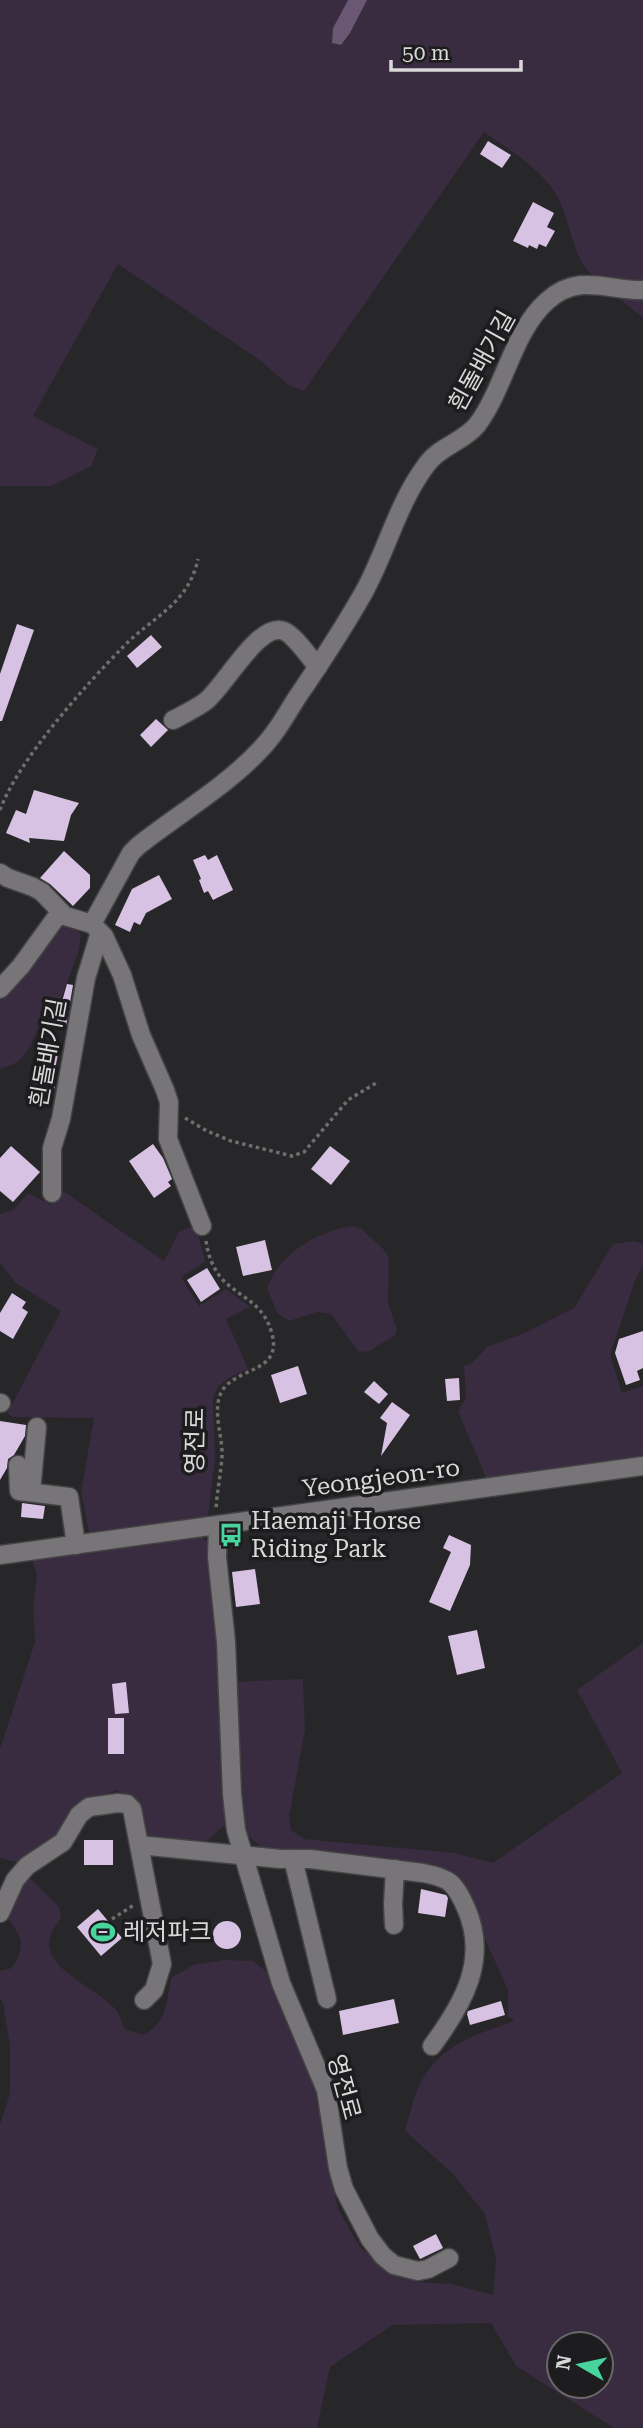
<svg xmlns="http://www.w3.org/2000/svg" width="643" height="2428" viewBox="0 0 643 2428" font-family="'Roboto Serif','Noto Sans KR',serif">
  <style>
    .green { fill: #392b40; fill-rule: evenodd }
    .water { fill: #6a5774 }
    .building { fill: #d8c2e4 }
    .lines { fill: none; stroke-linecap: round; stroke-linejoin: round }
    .minor-casing { stroke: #444445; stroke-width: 21 }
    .path { stroke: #6e6e6f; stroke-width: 3.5; stroke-dasharray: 3.5 3.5; stroke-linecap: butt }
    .minor { stroke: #777577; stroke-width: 18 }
    .labels { text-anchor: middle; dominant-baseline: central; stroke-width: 7; stroke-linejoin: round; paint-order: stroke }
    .street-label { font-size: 24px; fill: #d9d9da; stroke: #1d1c1e }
    .poi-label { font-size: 24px; fill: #d9d9da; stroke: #1d1c1e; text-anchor: start }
  </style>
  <rect width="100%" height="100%" fill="#272628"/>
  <g class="green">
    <path d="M0,0h348l-15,28 17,5 17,-33h276v286c-16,-2 -40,-1 -52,-12 -18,-14 -22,-61 -37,-83 -18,-26 -45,-41 -70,-59l-180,259 -16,-6 -27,-24 -143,-97 -85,152 65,33 -7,17 -39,20h-52z"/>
    <polygon points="614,294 643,295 643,318"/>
    <path d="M63,925l9,2 9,7 -3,19 -28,75 -12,-1c-8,20 -14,38 -38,41v-74l52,-63z"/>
    <polygon points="62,1190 164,1261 179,1232 196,1225 205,1262 181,1277 199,1306 226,1289 250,1307 226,1319 248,1369 228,1378 218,1387 213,1399 215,1459 208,1517 89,1532 81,1492 94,1418 13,1417 7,1414 61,1311 16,1283 0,1263 0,1214 13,1210 28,1193 51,1205"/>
    <path d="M352,1226l9,2c8,10 23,18 28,30l-1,44 9,28 -2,5 -27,17 -10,-1 -27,-37 -14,-2 -28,9 -12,-8 -10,-25c13,-35 49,-56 85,-62z"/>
    <polygon points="635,1241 643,1244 643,1266 635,1281 610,1355 622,1393 643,1386 643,1457 487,1480 458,1411 466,1397 464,1366 472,1363 487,1347 527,1332 574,1308 613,1244"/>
    <path d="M200,1536l8,6 7,47 13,236c-11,3 -14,13 -23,16 -14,5 -47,-3 -63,-5 -5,-23 -2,-36 -26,-46l-34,13 -10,7 -11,21 -40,32 -21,-5v-109l35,-107 -2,-36 4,-31 -5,-15z"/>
    <path d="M643,1643v785h-29l-98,-62 -25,-43 -98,2 -63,42 -13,61h-317v-303l10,-32v-47l-7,-43 -3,-5v-27l12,-3c14,-24 11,-31 -6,-51l15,-34 10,-4 28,28 2,12c-40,44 32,64 55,91 4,5 6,13 9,19l19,6c24,-15 22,-31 27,-57l22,-13 30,-5 30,1 18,14 45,107 13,85 9,42 22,38 28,26 29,9 35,2 41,11 3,-35 -11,-46 -33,-41 -47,-42c4,-14 7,-29 13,-43 19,-42 56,-53 96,-67l-6,-5v-26l-23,-51 -8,-26 -22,-37 -25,-9 -152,-13c-17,-6 -26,-12 -36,-28l-10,-144 71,-3 2,51 -16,87 2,13 13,9 151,14 38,10 129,-90 -45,-83zM559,2344h42v42h-42z"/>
  </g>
  <polygon class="water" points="348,0 367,0 350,33 341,45 332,43 333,28"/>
  <g class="building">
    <polygon points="488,141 511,155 502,168 480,154"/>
    <polygon points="533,202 554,213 547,227 555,231 546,247 539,244 537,249 529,245 528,248 513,241"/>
    <polygon points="17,624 34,630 2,721 0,721 0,674"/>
    <polygon points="151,635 162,647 137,668 127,656"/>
    <polygon points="156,719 168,730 151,747 140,735"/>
    <polygon points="34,790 79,803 71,815 64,841 29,838 30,843 6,833 16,810 26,814"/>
    <polygon points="64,851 90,875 90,888 73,906 50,884 40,878"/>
    <polygon points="205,855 208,860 217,855 233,890 213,900 208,891 204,893 199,880 201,879 193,860"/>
    <polygon points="159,875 172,899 146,913 140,925 134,922 130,932 115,925 132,889"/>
    <polygon points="67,984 73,985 66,1026 56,1023"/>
    <polygon points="41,1040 60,1044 54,1074 57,1074 53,1096 36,1093 38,1088 32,1090"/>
    <polygon points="153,1144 163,1158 172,1179 168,1182 171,1186 154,1198 129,1161"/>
    <polygon points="11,1146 40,1172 13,1202 0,1191 0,1158"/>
    <polygon points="330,1146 350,1161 331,1185 311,1169"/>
    <polygon points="265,1240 272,1270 243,1276 236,1247"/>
    <polygon points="207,1268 220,1289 201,1302 187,1280"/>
    <polygon points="12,1293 26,1302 22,1308 28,1312 13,1339 0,1331 0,1313"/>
    <polygon points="643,1331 643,1368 637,1371 640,1380 626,1385 615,1353 619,1339"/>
    <polygon points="298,1366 307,1394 280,1403 271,1375"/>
    <polygon points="459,1378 460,1400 447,1401 445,1379"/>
    <polygon points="374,1381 388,1394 379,1404 364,1392"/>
    <polygon points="392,1402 410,1415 381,1456 387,1423 380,1418"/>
    <polygon points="0,1421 26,1425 25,1436 14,1455 8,1459 7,1468 0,1480"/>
    <polygon points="22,1503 45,1506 43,1519 21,1517"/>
    <polygon points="449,1535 471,1545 470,1565 450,1611 429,1602 451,1552 443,1548"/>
    <polygon points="255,1569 260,1604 236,1607 232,1572"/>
    <polygon points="477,1630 485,1668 457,1675 448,1636"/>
    <polygon points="126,1682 129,1713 115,1714 112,1684"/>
    <rect x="108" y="1718" width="16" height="36"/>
    <rect x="84" y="1840" width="29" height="25"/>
    <polygon points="421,1889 446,1895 448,1898 445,1917 418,1913"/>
    <polygon points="98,1909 122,1938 101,1956 77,1927"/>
    <circle cx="227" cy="1935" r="14"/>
    <polygon points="394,1999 399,2023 343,2035 339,2011"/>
    <polygon points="501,2001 505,2015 470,2025 467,2014 468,2011"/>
    <polygon points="436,2234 443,2248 420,2259 413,2246"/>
  </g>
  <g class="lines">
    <g class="minor-casing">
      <g id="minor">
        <path d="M173,720c11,-6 24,-12 33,-19 19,-15 53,-80 78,-70 10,4 26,27 34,36"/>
        <polyline points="0,873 8,878 33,887 42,892 65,916 92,924 104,936 122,975 141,1035 165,1090 169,1102 168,1139 202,1226"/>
        <path d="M92,924l39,-71 7,-7c39,-31 87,-59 121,-95 15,-15 26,-34 37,-52 24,-35 47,-70 68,-107 23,-42 34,-90 63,-128 13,-18 36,-22 50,-39 27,-35 36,-94 70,-124 32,-29 61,-10 96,-11"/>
        <polyline points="0,989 21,966 55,919 62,914"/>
        <polyline points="52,1193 52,1148 61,1119 86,978 100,932"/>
        <polyline points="0,1403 1,1403"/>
        <polyline points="18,1465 19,1491 69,1497 76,1545"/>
        <polyline points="31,1492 37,1427"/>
        <polyline points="218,1525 217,1557 226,1642 232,1794 236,1830 281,1983 326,2090 338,2168 344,2189 370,2239 383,2256 394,2265 418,2271 428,2269 449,2258"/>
        <polyline points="0,1555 643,1466"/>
        <path d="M139,1845l141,14h30l113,14c27,5 32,10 43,35 23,52 -3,96 -34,138"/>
        <polyline points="293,1859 327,1999"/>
        <polyline points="0,1913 15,1880 27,1866 63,1842 79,1815 89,1807 118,1803 127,1804 132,1809 162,1964 154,1990 144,2000"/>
        <polyline points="394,1925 393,1904 395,1869"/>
      </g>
    </g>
    <g class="path">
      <path d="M0,810c19,-51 84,-123 123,-163 30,-31 65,-42 75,-88"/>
      <polyline points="185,1118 207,1131 231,1141 292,1156 304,1152 348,1100 376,1083"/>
      <path d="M206,1241c2,14 7,28 17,39 19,19 41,23 49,54 10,37 -31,33 -48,54 -14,19 -1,47 -2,68 -1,18 -5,35 -6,53"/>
      <polyline points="112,1919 134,1905"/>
    </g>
    <use href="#minor" class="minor"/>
  </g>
  <defs>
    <g id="bus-bare" transform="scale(1.89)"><path d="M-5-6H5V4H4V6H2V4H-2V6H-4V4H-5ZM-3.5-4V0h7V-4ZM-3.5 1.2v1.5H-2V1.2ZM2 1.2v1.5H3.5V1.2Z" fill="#47d49d" stroke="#1d1c1e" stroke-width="2.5" paint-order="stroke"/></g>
    <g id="stadium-bare" transform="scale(1.89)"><path d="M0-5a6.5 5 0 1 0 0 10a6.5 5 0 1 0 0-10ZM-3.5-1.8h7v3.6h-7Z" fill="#47d49d" stroke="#1d1c1e" stroke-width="2.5" paint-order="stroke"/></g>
  </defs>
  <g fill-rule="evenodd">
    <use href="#bus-bare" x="231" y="1535"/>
    <use href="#stadium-bare" x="103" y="1932"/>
  </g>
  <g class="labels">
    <g class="street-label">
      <text transform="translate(482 361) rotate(-61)">흰돌배기길</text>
      <text transform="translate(48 1053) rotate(-80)">흰돌배기길</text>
      <text transform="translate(195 1441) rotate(-89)">영전로</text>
      <text transform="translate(381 1478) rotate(-8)">Yeongjeon-ro</text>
      <text transform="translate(344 2087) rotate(75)">영전로</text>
    </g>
    <g class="poi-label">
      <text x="251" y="1521">Haemaji Horse<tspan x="251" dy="28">Riding Park</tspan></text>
      <text x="123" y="1932">레저파크</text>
    </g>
  </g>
  <g transform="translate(580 2365) rotate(279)"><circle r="33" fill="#1d1c1e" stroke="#686869" stroke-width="2"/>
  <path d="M0-5L12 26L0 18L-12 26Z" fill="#47d49d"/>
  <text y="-10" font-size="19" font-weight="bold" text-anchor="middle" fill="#d9d9da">N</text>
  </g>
  <path d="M391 60v10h130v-10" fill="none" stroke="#d9d9da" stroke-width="3.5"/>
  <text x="402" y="60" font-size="21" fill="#d9d9da" stroke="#1d1c1e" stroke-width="5" paint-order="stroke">50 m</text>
</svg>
